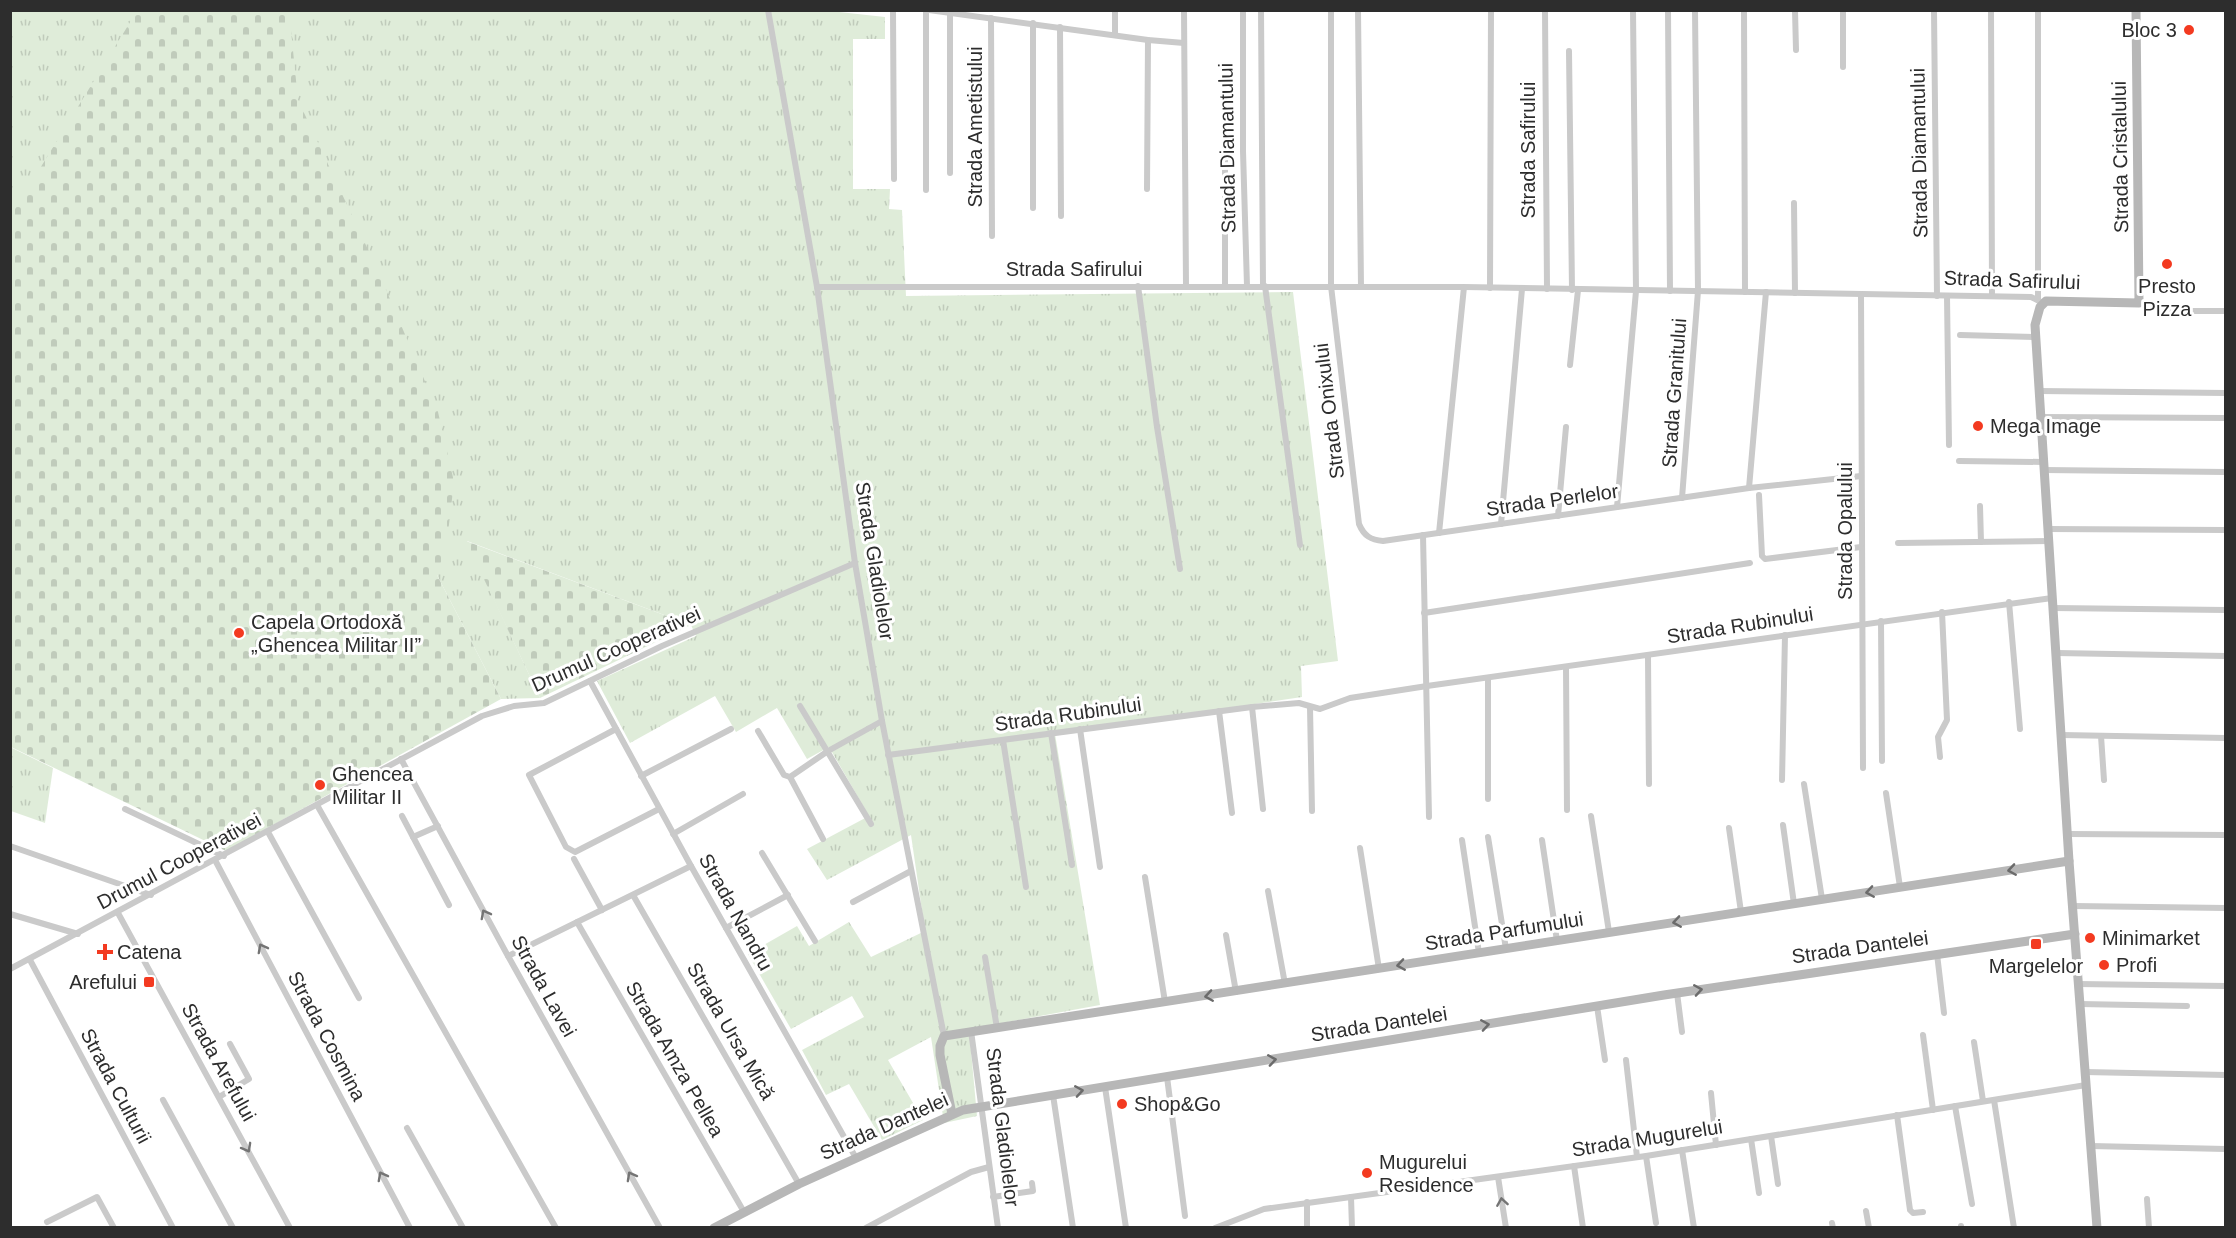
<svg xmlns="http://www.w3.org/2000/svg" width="2236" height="1238" viewBox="0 0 2236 1238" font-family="Helvetica,sans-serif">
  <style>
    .grass { fill: url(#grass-tufts) }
    .cemetery { fill: url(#cemetery-stones) }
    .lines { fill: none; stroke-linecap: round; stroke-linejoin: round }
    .street { stroke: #cacaca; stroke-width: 6 }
    .secondary { stroke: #b7b7b7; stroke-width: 9 }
    .oneway { stroke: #6b6b6b }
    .oneway2 { stroke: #747474 }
    .poi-dot { fill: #f33a20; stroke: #fff; stroke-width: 2 }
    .labels { text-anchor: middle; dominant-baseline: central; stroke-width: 6; stroke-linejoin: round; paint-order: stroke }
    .poi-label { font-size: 20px; fill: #2d2d2d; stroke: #fff; text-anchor: start }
    .street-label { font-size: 20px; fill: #2d2d2d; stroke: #fff }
  </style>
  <defs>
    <pattern id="grass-tufts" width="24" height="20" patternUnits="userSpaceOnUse" patternTransform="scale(1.5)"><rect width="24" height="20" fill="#dfecd9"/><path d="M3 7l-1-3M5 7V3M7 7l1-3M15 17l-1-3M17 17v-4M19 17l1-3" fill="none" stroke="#c0cbbb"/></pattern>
    <pattern id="cemetery-stones" width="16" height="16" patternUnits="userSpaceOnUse" patternTransform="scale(1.5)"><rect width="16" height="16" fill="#dfecd9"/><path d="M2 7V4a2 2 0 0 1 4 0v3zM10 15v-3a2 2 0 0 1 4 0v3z" fill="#c0cbbb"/></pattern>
  </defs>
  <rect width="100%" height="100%" fill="#fff"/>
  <g class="grass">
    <polygon points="821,10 885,17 885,39 853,39 853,189 890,189 889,209 902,210 906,296 1293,292 1338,661 1301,666 1302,697 1055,734 1100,1005 969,1029 977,1116 944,1123 931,1037 888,1060 923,1120 882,1140 849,1084 826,1095 802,1050 864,1017 852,996 791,1029 748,954 797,926 809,946 849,922 871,957 925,931 911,835 827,880 807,849 869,816 829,747 807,759 777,708 736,732 715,696 630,743 597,681 696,636 691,625 467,541 540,698 501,699 437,575 11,642 11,11"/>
    <polygon points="10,747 53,768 45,823 11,811"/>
  </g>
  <g class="cemetery">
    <polygon points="137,11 289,11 298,100 378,271 438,412 454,482 447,541 437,575 501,699 226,851 11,747 10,217"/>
    <polygon points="466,541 691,625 540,698"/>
  </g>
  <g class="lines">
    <g class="street">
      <polyline points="768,10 817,287 855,563 882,721 944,1036"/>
      <polyline points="893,10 894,179"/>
      <polyline points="929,10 1148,40 1184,43"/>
      <polyline points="1115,10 1115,35"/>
      <polyline points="1184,10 1186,286"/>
      <polyline points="1243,10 1243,151 1247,286"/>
      <polyline points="1261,10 1263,286"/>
      <path d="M1331,10v276l28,238c5,12 12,16 24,17l366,-53 112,-12"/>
      <polyline points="1358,10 1361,287"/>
      <polyline points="1545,10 1547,289"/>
      <polyline points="1668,10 1670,291"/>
      <polyline points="1744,10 1745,292"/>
      <polyline points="1795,10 1796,50"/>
      <polyline points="1843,10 1843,67"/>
      <polyline points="1934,10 1937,296"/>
      <polyline points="1991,10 1992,296"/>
      <polyline points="2038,10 2038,299"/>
      <polyline points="950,13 950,173"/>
      <polyline points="991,18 992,236"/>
      <polyline points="1033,23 1033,208"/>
      <polyline points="1060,27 1061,216"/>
      <polyline points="1569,51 1572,290"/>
      <polyline points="1225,113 1225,286"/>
      <polyline points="1147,189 1148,40"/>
      <polyline points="926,190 926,10"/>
      <polyline points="1794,203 1795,293"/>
      <polyline points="1138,286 1157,427 1180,569"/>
      <polyline points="1265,286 1300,545"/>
      <polyline points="817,287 1464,287 2031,297 2043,303"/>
      <polyline points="1490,288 1491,10"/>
      <polyline points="1861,294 1863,768"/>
      <polyline points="1947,296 1949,445"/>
      <polyline points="2139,303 2178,311 2226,311"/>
      <polyline points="1960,335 2036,337"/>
      <polyline points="1570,365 1578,290"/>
      <polyline points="2039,391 2226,393"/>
      <polyline points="2041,417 2226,418"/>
      <polyline points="1959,461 2044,462"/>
      <polyline points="2044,470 2226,472"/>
      <polyline points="1749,488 1766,292"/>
      <polyline points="1759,495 1762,556 1765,559 1861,547"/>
      <polyline points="1682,498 1698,291 1695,10"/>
      <polyline points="1980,506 1981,542"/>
      <polyline points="1617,507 1636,291 1633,10"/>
      <polyline points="1558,516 1566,427"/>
      <polyline points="1501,524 1522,289"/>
      <polyline points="2048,529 2226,530"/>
      <polyline points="1439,533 1464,287"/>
      <polyline points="1423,535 1429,817"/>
      <polyline points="1898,543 2049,541"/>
      <polyline points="2009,602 2020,729"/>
      <polyline points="2053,608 2226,610"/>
      <polyline points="1424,613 1750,563"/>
      <polyline points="1881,621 1882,761"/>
      <polyline points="2056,653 2226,656"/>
      <polyline points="1648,656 1649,784"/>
      <polyline points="1566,667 1567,810"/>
      <polyline points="1488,678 1488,799"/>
      <polyline points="590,681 691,866 856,1158"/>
      <polyline points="800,706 871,824"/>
      <polyline points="1252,707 1263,809"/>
      <polyline points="1310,707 1312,811"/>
      <polyline points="1219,711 1232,813"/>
      <polyline points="616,729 529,775 566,847 575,852 659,809"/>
      <polyline points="1080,729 1100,867"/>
      <polyline points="758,731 784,775 790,777"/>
      <polyline points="1051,733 1072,865"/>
      <polyline points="2061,735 2226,738"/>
      <polyline points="2101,736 2104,780"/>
      <polyline points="1003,740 1026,887"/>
      <polyline points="888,755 1252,707 1299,703 1320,709 1350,698 1427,686 2052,598"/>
      <polyline points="1940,757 1938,737 1947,720 1942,612"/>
      <polyline points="401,759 508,956 660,1228"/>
      <polyline points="641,776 731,729"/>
      <polyline points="1782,780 1785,635"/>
      <polyline points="1804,784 1822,899"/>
      <polyline points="1886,793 1900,887"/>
      <polyline points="317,805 556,1228"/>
      <polyline points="125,809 224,856"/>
      <polyline points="402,816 449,905"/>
      <polyline points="1591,816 1609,932"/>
      <polyline points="1783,825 1794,904"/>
      <polyline points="1729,828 1741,912"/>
      <polyline points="268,832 359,998"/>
      <polyline points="673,834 743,794"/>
      <polyline points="2068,834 2226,835"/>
      <polyline points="413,837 438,826"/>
      <polyline points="1488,837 1506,949"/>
      <polyline points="823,839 790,777 828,751 882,721"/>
      <polyline points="1462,840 1479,953"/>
      <polyline points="1542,840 1557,941"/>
      <polyline points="10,846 151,895"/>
      <polyline points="1360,848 1379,969"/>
      <polyline points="762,853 815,941"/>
      <polyline points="574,859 602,910"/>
      <polyline points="215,860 410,1228"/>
      <polyline points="1145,877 1165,1002"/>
      <polyline points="1268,891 1285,984"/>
      <polyline points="633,895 799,1184"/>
      <polyline points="853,902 911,871"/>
      <polyline points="2073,906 2226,908"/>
      <polyline points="118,913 290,1228"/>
      <polyline points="10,914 78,934"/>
      <polyline points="577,922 744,1212"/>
      <polyline points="726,928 788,895"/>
      <polyline points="1226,935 1236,992"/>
      <polyline points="1937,954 1944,1013"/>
      <polyline points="508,956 691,866"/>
      <polyline points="985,957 997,1028"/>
      <polyline points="30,960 173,1228"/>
      <polyline points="10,969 482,716 514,706 544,703 662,646 855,563"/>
      <polyline points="2078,984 2226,986"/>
      <polyline points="1677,993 1682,1032"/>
      <polyline points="2080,1004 2187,1006"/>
      <polyline points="1597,1006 1605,1060"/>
      <polyline points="971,1031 998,1228"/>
      <polyline points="1923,1035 1933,1110"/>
      <polyline points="1974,1042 1983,1101"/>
      <polyline points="1626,1060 1637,1157"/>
      <polyline points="2085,1072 2226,1075"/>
      <polyline points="1167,1077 1185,1216"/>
      <polyline points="1105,1087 1126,1228"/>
      <polyline points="1711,1093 1716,1145"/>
      <polyline points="1053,1095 1073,1228"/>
      <polyline points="219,1097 249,1079 230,1044"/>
      <polyline points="163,1100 233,1228"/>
      <polyline points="1994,1100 2014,1228"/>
      <polyline points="1955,1106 1972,1204"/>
      <polyline points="1897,1115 1910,1210 1913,1213 1923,1212"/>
      <polyline points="407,1128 463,1228"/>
      <polyline points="1771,1136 1778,1184"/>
      <polyline points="1751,1139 1759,1193"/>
      <polyline points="2091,1146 2226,1149"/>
      <polyline points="1682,1150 1694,1228"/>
      <polyline points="1646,1156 1656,1223"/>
      <polyline points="1574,1166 1583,1228"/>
      <polyline points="1498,1177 1506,1228"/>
      <polyline points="993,1197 1033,1191 1032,1183"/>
      <polyline points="1351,1197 1352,1228"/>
      <polyline points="2147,1199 2149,1228"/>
      <polyline points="1307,1202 1307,1228"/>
      <polyline points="1866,1211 1869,1228"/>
      <polyline points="47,1222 97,1197 114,1228"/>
      <polyline points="1832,1223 1833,1228"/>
      <polyline points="1961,1226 1961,1228"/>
      <polyline points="866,1228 971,1172 989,1167"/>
      <polyline points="1215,1228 1264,1209 1646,1156 2086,1085"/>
    </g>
    <g class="secondary">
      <polyline points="952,1114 940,1055 940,1046 944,1036 2069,861"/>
      <polyline points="714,1228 799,1184 963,1110 1664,995 2075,934"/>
      <polyline points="2097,1228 2069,861 2035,325 2040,307 2046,301 2139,303 2136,10"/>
    </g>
  </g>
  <defs><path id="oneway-chevron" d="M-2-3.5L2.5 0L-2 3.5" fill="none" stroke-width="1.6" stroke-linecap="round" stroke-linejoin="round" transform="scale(1.5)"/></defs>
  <g class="oneway">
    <use href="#oneway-chevron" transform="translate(2012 870) rotate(171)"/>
    <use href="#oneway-chevron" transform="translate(1870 892) rotate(171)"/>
    <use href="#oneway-chevron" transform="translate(1677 922) rotate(171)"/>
    <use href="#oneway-chevron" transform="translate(1401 965) rotate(171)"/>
    <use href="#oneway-chevron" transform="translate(1698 990) rotate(-9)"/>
    <use href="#oneway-chevron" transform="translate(1209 996) rotate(171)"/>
    <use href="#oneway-chevron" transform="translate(1485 1025) rotate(-9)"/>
    <use href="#oneway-chevron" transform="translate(1272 1060) rotate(-9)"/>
    <use href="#oneway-chevron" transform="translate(1079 1091) rotate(-9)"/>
  </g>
  <g class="oneway2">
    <use href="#oneway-chevron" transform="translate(485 914) rotate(-118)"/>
    <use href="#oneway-chevron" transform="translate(262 948) rotate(-118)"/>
    <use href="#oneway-chevron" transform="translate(247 1148) rotate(61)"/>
    <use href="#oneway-chevron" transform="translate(382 1176) rotate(-118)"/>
    <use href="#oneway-chevron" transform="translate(631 1176) rotate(-119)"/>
    <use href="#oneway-chevron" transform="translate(1502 1202) rotate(-99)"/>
  </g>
  <g class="poi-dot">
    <circle cx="2189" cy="30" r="6"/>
    <circle cx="2167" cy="264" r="6"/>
    <circle cx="1978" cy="426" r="6"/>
    <circle cx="239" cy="633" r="6"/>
    <circle cx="320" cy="785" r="6"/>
    <circle cx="2090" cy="938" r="6"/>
    <rect x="2030" y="938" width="12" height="12" rx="3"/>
    <path d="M102 943h6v6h6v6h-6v6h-6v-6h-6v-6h6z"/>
    <circle cx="2104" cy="965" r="6"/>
    <rect x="143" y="976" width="12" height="12" rx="3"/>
    <circle cx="1122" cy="1104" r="6"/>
    <circle cx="1367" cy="1173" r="6"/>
  </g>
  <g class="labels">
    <g class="poi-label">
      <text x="2177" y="30" text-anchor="end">Bloc 3</text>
      <text x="2167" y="286" text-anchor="middle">Presto<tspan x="2167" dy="23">Pizza</tspan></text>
      <text x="1990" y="426">Mega Image</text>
      <text x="251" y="622">Capela Ortodoxă<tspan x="251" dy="23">„Ghencea Militar II”</tspan></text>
      <text x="332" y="774">Ghencea<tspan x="332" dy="23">Militar II</tspan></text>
      <text x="2102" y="938">Minimarket</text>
      <text x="117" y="952">Catena</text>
      <text x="2116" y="965">Profi</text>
      <text x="2036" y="966" text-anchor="middle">Margelelor</text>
      <text x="137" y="982" text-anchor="end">Arefului</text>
      <text x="1134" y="1104">Shop&amp;Go</text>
      <text x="1379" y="1162">Mugurelui<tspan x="1379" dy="23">Residence</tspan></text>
    </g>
    <g class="street-label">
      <text transform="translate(975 127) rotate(-90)">Strada Ametistului</text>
      <text transform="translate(1227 148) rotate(-91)">Strada Diamantului</text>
      <text transform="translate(1528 150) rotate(-90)">Strada Safirului</text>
      <text transform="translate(1919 153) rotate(-91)">Strada Diamantului</text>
      <text transform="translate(2120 157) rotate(-91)">Strada Cristalului</text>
      <text x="1074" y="269">Strada Safirului</text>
      <text transform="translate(2012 280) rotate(2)">Strada Safirului</text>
      <text transform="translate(1674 393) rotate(-86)">Strada Granitului</text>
      <text transform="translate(1329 411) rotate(-97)">Strada Onixului</text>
      <text transform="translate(1552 500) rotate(-8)">Strada Perlelor</text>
      <text transform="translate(1845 531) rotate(-90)">Strada Opalului</text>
      <text transform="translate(875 561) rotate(81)">Strada Gladiolelor</text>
      <text transform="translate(1740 625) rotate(-9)">Strada Rubinului</text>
      <text transform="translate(616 649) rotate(-24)">Drumul Cooperativei</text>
      <text transform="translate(1068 714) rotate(-8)">Strada Rubinului</text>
      <text transform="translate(179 861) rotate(-28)">Drumul Cooperativei</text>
      <text transform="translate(736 912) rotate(61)">Strada Nandru</text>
      <text transform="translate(1504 931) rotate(-9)">Strada Parfumului</text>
      <text transform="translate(1860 947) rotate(-8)">Strada Dantelei</text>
      <text transform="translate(544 986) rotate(61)">Strada Lavei</text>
      <text transform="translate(1379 1024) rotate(-9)">Strada Dantelei</text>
      <text transform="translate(731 1031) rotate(60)">Strada Ursa Mică</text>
      <text transform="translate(327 1036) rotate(62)">Strada Cosmina</text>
      <text transform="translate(675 1059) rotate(60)">Strada Amza Pellea</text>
      <text transform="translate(219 1062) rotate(61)">Strada Arefului</text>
      <text transform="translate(116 1086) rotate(62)">Strada Culturii</text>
      <text transform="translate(884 1126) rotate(-24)">Strada Dantelei</text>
      <text transform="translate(1003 1127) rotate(83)">Strada Gladiolelor</text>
      <text transform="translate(1647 1138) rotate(-9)">Strada Mugurelui</text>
    </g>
  </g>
  <rect width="2236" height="1238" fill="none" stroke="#2d2d2d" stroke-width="24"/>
</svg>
